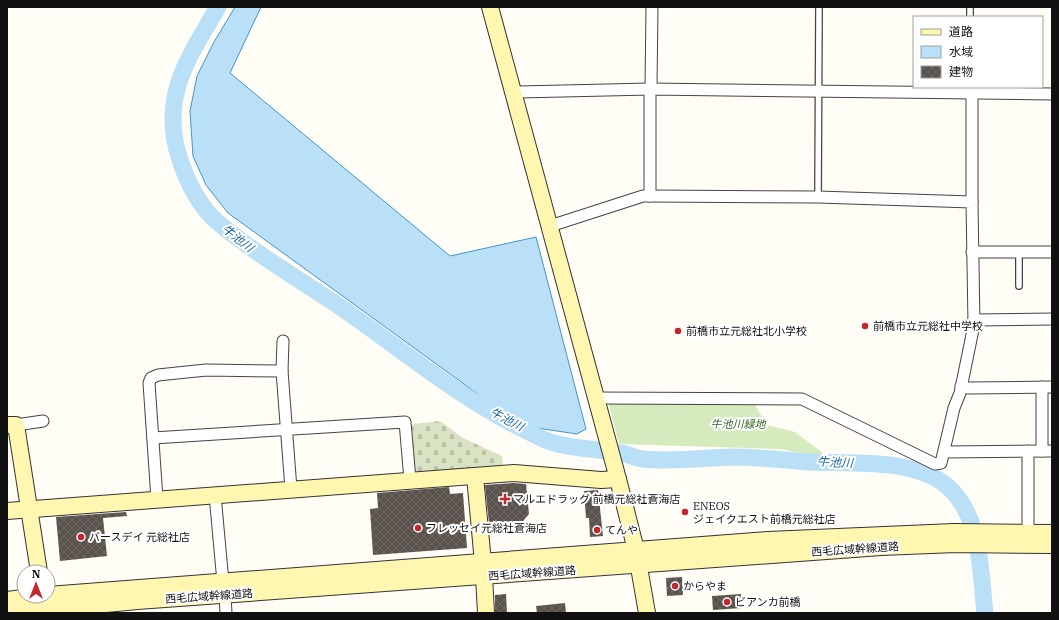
<svg xmlns="http://www.w3.org/2000/svg" width="1059" height="620" viewBox="0 0 1059 620" font-family="'IBM Plex Serif','Noto Sans JP',serif">
  <style>
    .grass { fill: #d5ebbd }
    .cemetery { fill: url(#cemetery-stones) }
    .water { fill: #b9e0f7; stroke: #3f96cf }
    .lines { fill: none; stroke-linecap: round; stroke-linejoin: round }
    .river { stroke: #b9e0f7; stroke-width: 17 }
    .building { fill: url(#building-cross-hatch) }
    .lane-casing { stroke: #444; stroke-width: 8 }
    .street-casing { stroke: #444; stroke-width: 13 }
    .secondary-casing { stroke: #333; stroke-width: 18 }
    .lane { stroke: #fff; stroke-width: 5.5 }
    .street { stroke: #fff; stroke-width: 11 }
    .secondary { stroke: #fff6b0; stroke-width: 16 }
    .poi-dot { fill: #c4262e; stroke: #fff; stroke-width: 1.5 }
    .labels { text-anchor: middle; dominant-baseline: central; stroke-width: 4; stroke-linejoin: round; paint-order: stroke }
    .poi-label { font-size: 11px; fill: #111; stroke: #fff; text-anchor: start }
    .park-label { font-size: 11px; font-style: italic; fill: #2f6b1f; stroke: #fff }
    .street-label { font-size: 11px; fill: #111; stroke: #fff }
    .water-label { font-size: 12px; font-style: italic; fill: #1768a6; stroke: #fff }
  </style>
  <defs>
    <pattern id="cemetery-stones" width="16" height="16" patternUnits="userSpaceOnUse"><rect width="16" height="16" fill="#d9e3c4"/><path d="M2 7V4a2 2 0 0 1 4 0v3zM10 15v-3a2 2 0 0 1 4 0v3z" fill="#b9c2a7"/></pattern>
    <pattern id="building-cross-hatch" width="8" height="8" patternUnits="userSpaceOnUse"><rect width="8" height="8" fill="#5a524d"/><path d="M0 0l8 8M0 8l8-8" fill="none" stroke="#6d6662"/></pattern>
  </defs>
  <rect width="100%" height="100%" fill="#fffdf5"/>
  <polygon class="grass" points="752,400 762,417 762,424 795,432 823,453 822,457 780,449 619,444 608,401"/>
  <polygon class="cemetery" points="440,421 463,438 502,456 503,467 419,473 414,470 410,429 413,424"/>
  <polygon class="water" points="235,7 261,7 230,73 450,256 536,237 586,429 577,434 537,428 497,408 228,213 206,185 193,156 190,111 197,76 214,42"/>
  <g class="lines">
    <path class="river" d="M218,7c-27,47 -56,85 -41,143 7,25 17,48 35,67 7,7 15,13 23,19 31,24 65,44 98,66 62,42 119,91 186,125 11,5 21,12 32,15 19,7 49,7 70,11 8,1 15,6 23,6 26,3 61,-1 88,-2 26,0 52,3 77,5 41,2 105,-4 138,24 35,30 33,85 38,127"/>
  </g>
  <g class="building">
    <polygon points="514,483 526,484 529,514 523,521 489,523 485,485"/>
    <polygon points="449,487 450,494 463,493 467,548 373,555 370,509 378,508 377,493"/>
    <polygon points="598,490 603,536 590,537 589,518 586,518 584,491"/>
    <polygon points="126,512 127,516 103,518 107,556 60,561 56,517"/>
    <polygon points="682,577 683,595 667,596 666,578"/>
    <polygon points="506,594 507,613 495,613 495,595"/>
    <polygon points="741,594 742,608 713,610 712,596"/>
    <polygon points="565,603 566,613 537,613 536,606"/>
  </g>
  <g class="lines">
    <g class="lane-casing">
      <g id="lane">
        <polyline points="970,17 970,7"/>
        <polyline points="818,197 819,7"/>
        <polyline points="1019,252 1019,286"/>
      </g>
    </g>
    <g class="street-casing">
      <g id="street">
        <polyline points="514,94 519,92 650,89 1052,94"/>
        <polyline points="650,196 650,89 651,86 652,7"/>
        <polyline points="972,202 972,93"/>
        <polyline points="550,226 643,196 650,196 818,197 972,202 974,325 960,393 954,408 941,463 935,464 802,399 596,398"/>
        <polyline points="972,252 1052,252"/>
        <polyline points="974,320 1052,319"/>
        <polyline points="283,341 282,371 291,489"/>
        <polyline points="961,386 968,388 1052,387"/>
        <polyline points="1042,387 1042,451"/>
        <polyline points="16,425 43,421"/>
        <polyline points="153,438 405,422 410,480"/>
        <polyline points="1028,451 1028,532"/>
        <polyline points="945,452 1052,451"/>
        <polyline points="215,495 223,582"/>
        <polyline points="157,499 149,383 151,378 158,375 206,370 282,371"/>
        <polyline points="225,595 226,613"/>
      </g>
    </g>
    <g class="secondary-casing">
      <g id="secondary">
        <polyline points="490,7 618,479 636,550 647,613"/>
        <polyline points="7,425 16,425 39,572"/>
        <polyline points="475,476 483,563"/>
        <polyline points="7,511 514,473 601,480 618,479"/>
        <polyline points="484,576 486,613"/>
        <polyline points="48,595 768,540 954,532 1052,533"/>
        <polyline points="7,600 40,596"/>
        <polyline points="13,613 137,601 881,547 956,544 1052,545"/>
      </g>
    </g>
    <use href="#lane" class="lane"/>
    <use href="#street" class="street"/>
    <use href="#secondary" class="secondary"/>
  </g>
  <g class="poi-dot">
    <circle cx="865" cy="326" r="4"/>
    <circle cx="678" cy="331" r="4"/>
    <path d="M503 493h4v4h4v4h-4v4h-4v-4h-4v-4h4z"/>
    <circle cx="685" cy="512" r="4"/>
    <circle cx="418" cy="528" r="4"/>
    <circle cx="597" cy="530" r="4"/>
    <circle cx="81" cy="537" r="4"/>
    <circle cx="675" cy="586" r="4"/>
    <circle cx="727" cy="602" r="4"/>
  </g>
  <g class="labels">
    <g class="poi-label">
      <text x="873" y="326">前橋市立元総社中学校</text>
      <text x="686" y="331">前橋市立元総社北小学校</text>
      <text x="513" y="499">マルエドラッグ 前橋元総社蒼海店</text>
      <text x="693" y="506">ENEOS<tspan x="693" dy="13">ジェイクエスト前橋元総社店</tspan></text>
      <text x="426" y="528">フレッセイ元総社蒼海店</text>
      <text x="605" y="530">てんや</text>
      <text x="89" y="537">バースデイ 元総社店</text>
      <text x="683" y="586">からやま</text>
      <text x="735" y="602">ビアンカ前橋</text>
    </g>
    <g class="park-label">
      <text x="738" y="424">牛池川緑地</text>
    </g>
    <g class="street-label">
      <text transform="translate(855 549) rotate(-4)">西毛広域幹線道路</text>
      <text transform="translate(532 573) rotate(-4)">西毛広域幹線道路</text>
      <text transform="translate(209 596) rotate(-4)">西毛広域幹線道路</text>
    </g>
    <g class="water-label">
      <text transform="translate(238 238) rotate(38)">牛池川</text>
      <text transform="translate(507 419) rotate(28)">牛池川</text>
      <text transform="translate(835 462) rotate(3)">牛池川</text>
    </g>
  </g>
  <rect width="1059" height="620" fill="none" stroke="#111111" stroke-width="16"/>
  <rect x="913" y="16" width="130" height="72" fill="#ffffff" stroke="#a0a0a0"/>
  <rect x="921" y="29" width="20" height="6" fill="#fff6b0" stroke="#a0a0a0"/>
  <text x="949" y="36" font-size="12" fill="#111111">道路</text>
  <rect x="921" y="46" width="20" height="12" fill="#b9e0f7" stroke="#a0a0a0"/>
  <text x="949" y="56" font-size="12" fill="#111111">水域</text>
  <rect x="921" y="66" width="20" height="12" fill="url(#building-cross-hatch)" stroke="#a0a0a0"/>
  <text x="949" y="76" font-size="12" fill="#111111">建物</text>
  <g transform="translate(36 584)"><circle r="19" fill="#ffffff" stroke="#a0a0a0"/>
  <path d="M0-3L7 15L0 10L-7 15Z" fill="#c4262e"/>
  <text y="-6" font-size="11" font-weight="bold" text-anchor="middle" fill="#111111">N</text>
  </g>
</svg>
